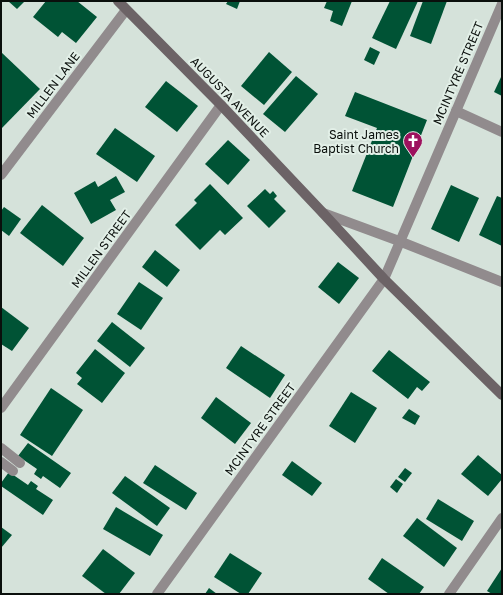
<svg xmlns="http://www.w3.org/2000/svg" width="503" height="595" viewBox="0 0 503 595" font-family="'Golos Text',sans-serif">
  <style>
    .building { fill: #005335 }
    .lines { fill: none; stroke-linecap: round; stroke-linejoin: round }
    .service { stroke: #918b8d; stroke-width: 10 }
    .minor { stroke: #918b8d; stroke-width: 10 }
    .secondary { stroke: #6c6366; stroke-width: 10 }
    .labels { text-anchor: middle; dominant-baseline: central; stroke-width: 4; stroke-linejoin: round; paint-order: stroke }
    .street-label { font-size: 12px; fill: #0a0f0c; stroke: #e2efe7 }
    .poi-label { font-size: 12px; fill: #0a0f0c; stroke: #e2efe7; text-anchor: end }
  </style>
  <rect width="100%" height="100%" fill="#d5e2da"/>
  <g class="building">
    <polygon points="8,1 25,1 17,9"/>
    <polygon points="46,1 77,1 97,17 76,43 62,32 58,37 33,17"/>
    <polygon points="228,1 240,1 237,9 226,4"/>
    <polygon points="327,1 352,1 342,26 330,21 333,11 324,8"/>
    <polygon points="390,1 418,1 396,49 372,38"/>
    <polygon points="423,1 447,1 431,44 410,36"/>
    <polygon points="370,47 380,52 374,65 364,60"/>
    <polygon points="1,52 40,89 1,129"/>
    <polygon points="269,52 292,72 264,105 241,86"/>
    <polygon points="502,75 502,96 494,92"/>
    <polygon points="296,76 318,94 285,132 263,114"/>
    <polygon points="166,81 198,106 177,132 145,107"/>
    <polygon points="355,92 427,120 393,207 352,191 377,128 345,116"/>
    <polygon points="115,128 155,156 137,182 96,154"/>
    <polygon points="228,140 250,160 228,185 205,164"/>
    <polygon points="116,176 125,192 110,200 116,210 91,224 74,193 95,181 98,187"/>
    <polygon points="210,184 243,218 225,235 220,230 200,250 175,225 197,203 194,200"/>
    <polygon points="451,185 479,198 459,242 431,229"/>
    <polygon points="265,189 270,194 273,191 277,196 274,199 286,211 269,228 247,206"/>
    <polygon points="497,196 502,198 502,246 479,235"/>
    <polygon points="42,205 84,238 63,266 20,233"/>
    <polygon points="4,207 21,219 9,236 1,230 1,211"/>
    <polygon points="155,250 180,270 167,287 142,267"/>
    <polygon points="338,262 359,278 339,304 318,287"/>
    <polygon points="139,282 163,298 141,330 117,314"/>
    <polygon points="1,307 29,328 12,351 1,344"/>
    <polygon points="112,322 145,348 130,367 97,341"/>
    <polygon points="241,346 285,375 270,398 226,368"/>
    <polygon points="95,349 125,373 102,403 77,384 82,378 76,373"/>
    <polygon points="389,350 430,382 422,391 417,387 408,399 372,371"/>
    <polygon points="51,388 83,410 52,456 20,435"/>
    <polygon points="351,392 377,408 355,443 329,426"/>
    <polygon points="216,397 251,423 235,444 201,418"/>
    <polygon points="409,409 420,416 415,425 402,418"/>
    <polygon points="28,443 71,473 60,488 43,476 41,479 34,474 37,469 18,456"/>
    <polygon points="478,455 502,475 502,479 488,496 461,474"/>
    <polygon points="292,461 322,483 312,496 282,475"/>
    <polygon points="155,465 197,493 186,510 143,483"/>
    <polygon points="405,468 412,473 405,482 398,477"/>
    <polygon points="9,472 28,485 31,481 38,486 36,489 53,500 43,515 1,486 1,483"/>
    <polygon points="125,476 170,508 157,526 112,493"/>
    <polygon points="396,479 403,484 397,493 390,487"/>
    <polygon points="438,499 474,521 462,541 426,519"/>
    <polygon points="116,507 163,535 150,556 103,529"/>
    <polygon points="417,518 457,548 444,567 403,536"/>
    <polygon points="1,527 12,535 1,548"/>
    <polygon points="103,549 135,573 119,594 106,594 82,576"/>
    <polygon points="230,553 262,573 248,594 241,594 214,577"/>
    <polygon points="382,558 424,587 419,594 389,594 368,579"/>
    <polygon points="502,568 502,594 492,594 487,591"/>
    <polygon points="209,588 217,594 205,594"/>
  </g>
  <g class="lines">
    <g class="service">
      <polyline points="456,111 502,132"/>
      <polyline points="1,448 20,463"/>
      <polyline points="1,462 13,471"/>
    </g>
    <g class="minor">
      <polyline points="1,175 126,10"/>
      <polyline points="323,213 399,241 502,282"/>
      <polyline points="1,408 221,105"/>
      <polyline points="157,594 384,279 502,4"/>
      <polyline points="449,594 502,518"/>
    </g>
    <polyline class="secondary" points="118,1 221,105 323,213 384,279 502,395"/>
  </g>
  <defs>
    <g id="church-pin" transform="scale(1)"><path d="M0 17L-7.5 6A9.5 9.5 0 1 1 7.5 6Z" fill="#9d115e" stroke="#e2efe7"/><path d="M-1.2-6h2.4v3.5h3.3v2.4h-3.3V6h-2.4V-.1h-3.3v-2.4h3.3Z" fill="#fff"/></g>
  </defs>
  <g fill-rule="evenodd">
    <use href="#church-pin" x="413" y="141"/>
  </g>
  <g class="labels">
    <g class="street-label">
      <text transform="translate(458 73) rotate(-67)">MCINTYRE STREET</text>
      <text transform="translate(53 85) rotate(-53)">MILLEN LANE</text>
      <text transform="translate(230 97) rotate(46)">AUGUSTA AVENUE</text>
      <text transform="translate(101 249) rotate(-54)">MILLEN STREET</text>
      <text transform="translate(260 429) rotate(-54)">MCINTYRE STREET</text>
    </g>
    <g class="poi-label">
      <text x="399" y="134">Saint James<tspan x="399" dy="14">Baptist Church</tspan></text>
    </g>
  </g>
  <rect width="503" height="595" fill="none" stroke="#0a0f0c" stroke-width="4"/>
</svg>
